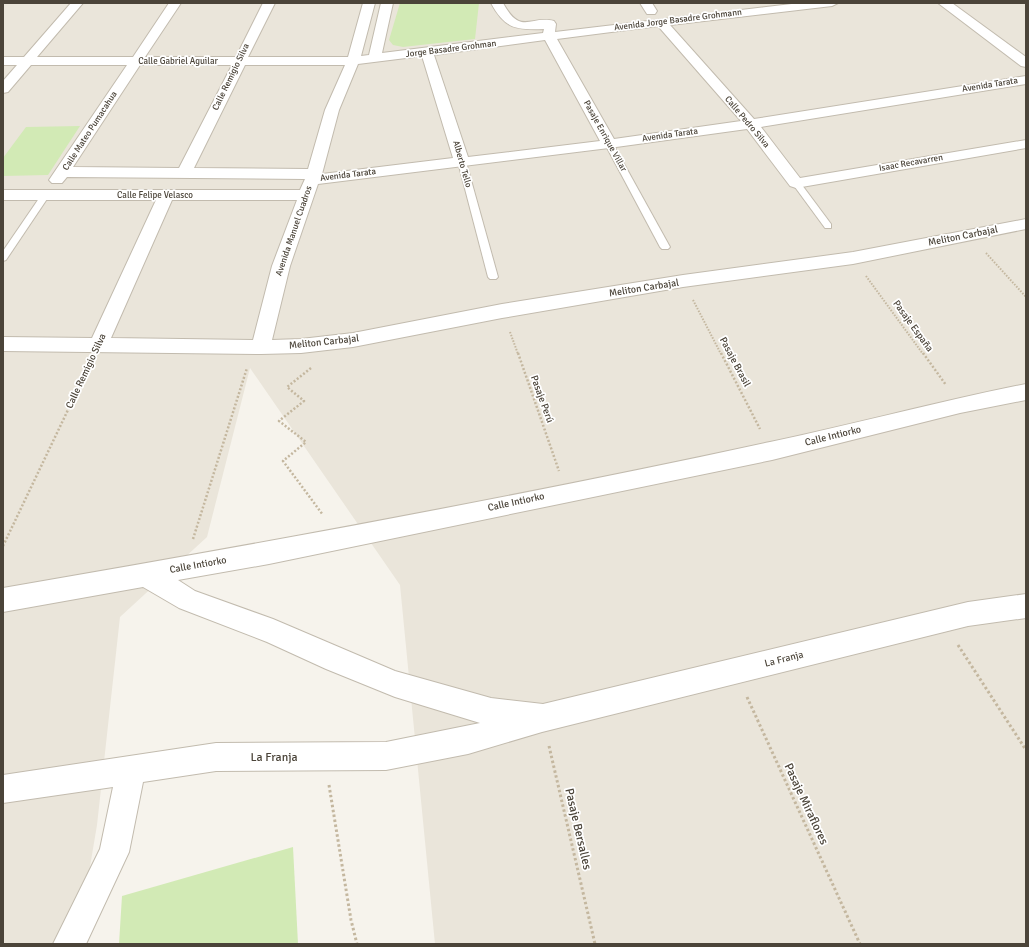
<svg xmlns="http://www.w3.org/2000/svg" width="1029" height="947" viewBox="0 0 1029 947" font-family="Signika,sans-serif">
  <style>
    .residential { fill: #eae5da }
    .green { fill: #d2eab5 }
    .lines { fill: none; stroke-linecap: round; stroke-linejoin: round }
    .service-casing { stroke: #c2bbae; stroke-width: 2 }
    .minor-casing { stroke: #c2bbae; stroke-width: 2 }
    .path-far2 { stroke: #c4b79f; stroke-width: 2; stroke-dasharray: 1.5 1.5; stroke-linecap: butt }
    .path-far1 { stroke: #c4b79f; stroke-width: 2.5; stroke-dasharray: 2 2; stroke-linecap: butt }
    .path { stroke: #c4b79f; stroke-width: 3; stroke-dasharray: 2.5 2.5; stroke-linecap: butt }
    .service { fill: #fff; fill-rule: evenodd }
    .minor { fill: #fff; fill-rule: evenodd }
    .labels { text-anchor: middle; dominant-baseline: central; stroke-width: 3.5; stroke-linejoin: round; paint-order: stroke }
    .far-street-label { font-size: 9px; fill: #4b4439; stroke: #fff }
    .street-label { font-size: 10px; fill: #4b4439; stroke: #fff }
    .near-street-label { font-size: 12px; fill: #4b4439; stroke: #fff }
  </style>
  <rect width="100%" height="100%" fill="#f6f3ec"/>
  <polygon class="residential" points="3,3 1026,3 1026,944 435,944 400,585 250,368 207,537 120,617 97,825 77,944 3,944"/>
  <g class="green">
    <polygon points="400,3 479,3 475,39 403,47 393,45 389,40"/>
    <polygon points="80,126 48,175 3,176 3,158 26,127"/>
    <polygon points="293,847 298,944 119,944 122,896"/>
  </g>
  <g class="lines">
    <g class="service-casing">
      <g id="service">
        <polygon points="606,142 613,144 670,247 668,249 662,249 660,247 605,144"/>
        <polygon points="459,160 465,160 466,162 498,277 496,279 490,279 488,277 458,162"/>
        <polygon points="796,180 799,181 831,224 831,228 825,228 792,183"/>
        <polygon points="45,193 49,196 6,260 3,261 3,251 42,194"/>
      </g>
    </g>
    <g class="minor-casing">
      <g id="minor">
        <path d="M71,3h12l-46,54h96l36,-54h12l-36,54h91l27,-54h12l-27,54h100l15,-54h12l-14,53 8,-1 12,-52h12l-11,50 161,-20 1,-4c-28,1 -39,0 -53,-26h12c18,33 27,12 51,18l2,3 -1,8 245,-29h38l-6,3 -162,19 84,94 272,-43v8l-265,43 39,51 226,-38v8l-230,40 -6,-2 -43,-57 -138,19 -291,36 -28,82 -18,74 29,-1 52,-6 149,-29 181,-29 170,-23 173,-33v10l-173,35 -170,23 -181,31 -149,29 -52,6 -40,1 -258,-3v-14l89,1 64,-138h-153v-10h297l5,-11 -238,-2 -5,6h-10l-3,-3 78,-115h-96l-23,27 -5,1v-12l14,-16h-14v-8h21zM658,26l83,95 -127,18 -57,-100zM545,40l55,101 -132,16 -34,-102zM422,56l31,102 -131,16 17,-64 19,-46zM140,65h92l-53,103 -106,-1zM245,65h100l-20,45 -17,59 -114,-1zM172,200h125l-25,66 -19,74 -142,-2z"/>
        <polygon points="640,3 652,3 657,11 655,14 647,14"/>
        <polygon points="938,3 952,3 1026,57 1026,67 1021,66"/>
        <path d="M1026,384v16l-66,13 -188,47 -503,104 -91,16 17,11 78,28 122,52 96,27 52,6 425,-102 58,-8v24l-58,8 -426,106 -74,22 -82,16 -170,1 -73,11 -14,70 -43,92h-33l47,-95 13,-62 -110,16v-28l213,-32 170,-1 94,-19 -85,-26 -69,-28 -59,-27 -88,-34 -36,-21 -140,25v-24c257,-44 513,-91 767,-146 86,-18 170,-41 256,-58z"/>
      </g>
    </g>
    <g class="path-far2">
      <polyline points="986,253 1026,297"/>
      <polyline points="866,276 923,354"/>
      <polyline points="693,300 721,354"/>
      <polyline points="510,332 518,354"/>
    </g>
    <g class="path-far1">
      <polyline points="518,353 559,471"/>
      <polyline points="721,353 760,429"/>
      <polyline points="923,353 946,385"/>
      <polyline points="311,368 287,387 304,401 279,421 306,442 283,461 323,515"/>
      <polyline points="193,539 247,368"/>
      <polyline points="3,546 88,368"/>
    </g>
    <g class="path">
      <polyline points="958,645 1026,750"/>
      <polyline points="747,697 860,944"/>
      <polyline points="549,746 595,944"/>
      <polyline points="329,785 351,920 357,944"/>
    </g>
    <use href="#service" class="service"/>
    <use href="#minor" class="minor"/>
  </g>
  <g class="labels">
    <g class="far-street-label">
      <text transform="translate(678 20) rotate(-7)">Avenida Jorge Basadre Grohmann</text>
      <text transform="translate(451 49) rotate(-7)">Jorge Basadre Grohman</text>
      <text x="178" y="61">Calle Gabriel Aguilar</text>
      <text transform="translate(231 77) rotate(-64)">Calle Remigio Silva</text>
      <text transform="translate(990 85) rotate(-9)">Avenida Tarata</text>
      <text transform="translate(747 122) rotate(50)">Calle Pedro Silva</text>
      <text transform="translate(90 131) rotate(-57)">Calle Mateo Pumacahua</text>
      <text transform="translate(670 135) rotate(-8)">Avenida Tarata</text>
      <text transform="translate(605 136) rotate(61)">Pasaje Enrique Villar</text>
      <text transform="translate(911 163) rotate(-10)">Isaac Recavarren</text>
      <text transform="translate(462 164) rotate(74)">Alberto Tello</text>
      <text transform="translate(348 175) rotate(-7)">Avenida Tarata</text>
      <text x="155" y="195">Calle Felipe Velasco</text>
      <text transform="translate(294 231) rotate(-71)">Avenida Manuel Cuadros</text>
    </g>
    <g class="street-label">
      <text transform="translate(963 236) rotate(-11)">Meliton Carbajal</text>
      <text transform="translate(644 288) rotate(-9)">Meliton Carbajal</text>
      <text transform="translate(913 326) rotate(54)">Pasaje España</text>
      <text transform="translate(324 342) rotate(-6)">Meliton Carbajal</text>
      <text transform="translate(735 362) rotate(62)">Pasaje Brasil</text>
      <text transform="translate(86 371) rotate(-65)">Calle Remigio Silva</text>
      <text transform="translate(542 399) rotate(70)">Pasaje Perú</text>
      <text transform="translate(833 436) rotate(-14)">Calle Intiorko</text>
      <text transform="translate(516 502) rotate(-12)">Calle Intiorko</text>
      <text transform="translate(198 565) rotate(-10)">Calle Intiorko</text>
      <text transform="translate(784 659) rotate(-14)">La Franja</text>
    </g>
    <g class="near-street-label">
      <text x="274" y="757">La Franja</text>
      <text transform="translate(806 804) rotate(65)">Pasaje Miraflores</text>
      <text transform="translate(578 829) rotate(77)">Pasaje Bersalles</text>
    </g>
  </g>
  <rect width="1029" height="947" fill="none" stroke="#4b4439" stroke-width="8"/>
</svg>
